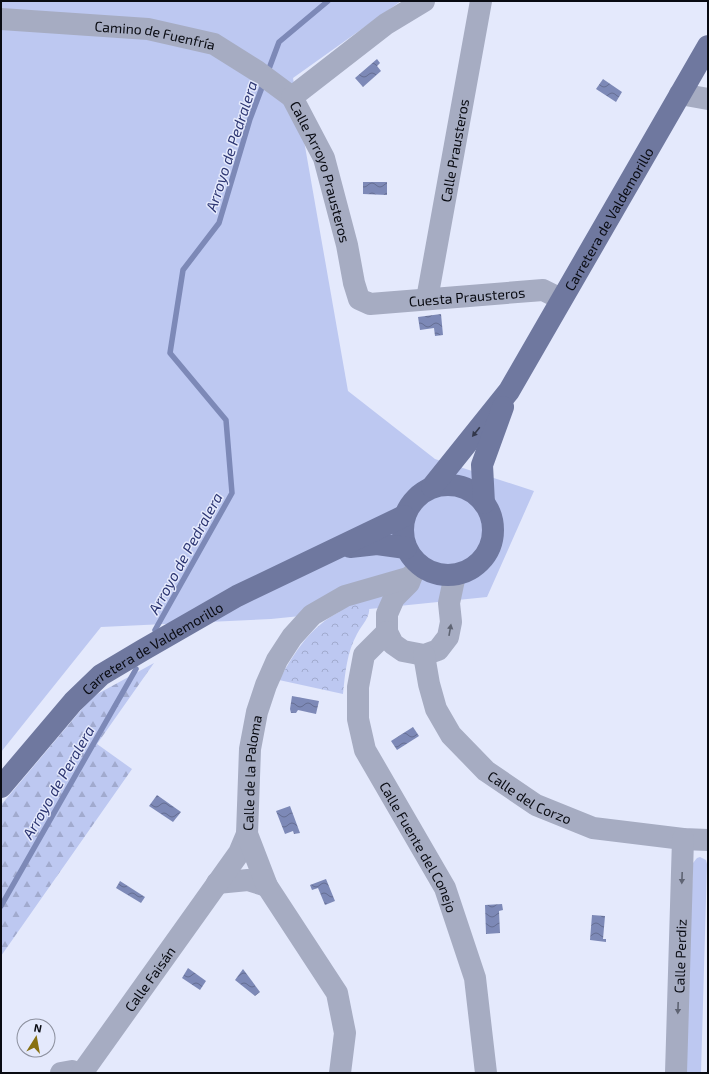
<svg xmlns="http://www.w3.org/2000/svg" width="709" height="1074" viewBox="0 0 709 1074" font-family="'Exo 2',sans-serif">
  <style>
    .green { fill: #bdc8f1 }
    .forest { fill: url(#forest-firs) }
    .park { fill: url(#park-crowns) }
    .water { fill: url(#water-waves) }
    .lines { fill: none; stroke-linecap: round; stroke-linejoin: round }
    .stream { stroke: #7d89b7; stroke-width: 5.5 }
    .minor { stroke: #a6acc2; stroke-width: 22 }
    .primary { stroke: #6f789f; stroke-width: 22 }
    .oneway { fill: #32374a }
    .oneway2 { fill: #5f6473 }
    .labels { text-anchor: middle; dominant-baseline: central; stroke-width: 3; stroke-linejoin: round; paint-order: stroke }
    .street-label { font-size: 14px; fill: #090b12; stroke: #e4e9fc }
    .water-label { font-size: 15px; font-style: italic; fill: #2d3672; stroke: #e4e9fc }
  </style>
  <defs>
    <pattern id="forest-firs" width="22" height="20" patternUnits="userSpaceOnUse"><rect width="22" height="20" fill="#bdc8f1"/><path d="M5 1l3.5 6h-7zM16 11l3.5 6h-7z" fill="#a1aace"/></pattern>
    <pattern id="park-crowns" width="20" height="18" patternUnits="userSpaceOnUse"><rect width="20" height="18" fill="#bdc8f1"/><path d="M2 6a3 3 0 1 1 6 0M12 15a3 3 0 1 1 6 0" fill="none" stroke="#a1aace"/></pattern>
    <pattern id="water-waves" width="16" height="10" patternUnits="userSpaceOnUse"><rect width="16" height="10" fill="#7d89b7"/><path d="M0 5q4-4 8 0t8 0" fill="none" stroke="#656e93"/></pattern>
  </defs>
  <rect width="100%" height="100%" fill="#e4e9fc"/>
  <g class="green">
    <polygon points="1,1 401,1 293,78 348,391 435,459 534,491 487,597 271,619 101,627 1,752"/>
    <polygon points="700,857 706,860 707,864 701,1073 684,1073 693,863 697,858"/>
  </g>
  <polygon class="forest" points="154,663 97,744 132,769 1,956 1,805 92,697"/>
  <path class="park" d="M357,604h7l5,2c2,11 -7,18 -12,28 -10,18 -12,39 -14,60l-64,-14c21,-37 37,-61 78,-76z"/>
  <g class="water">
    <polygon points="377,59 380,63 377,66 381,71 363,87 355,78"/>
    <polygon points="603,79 622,92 616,102 596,89"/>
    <polygon points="363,182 387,182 387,195 363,194"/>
    <polygon points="441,314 443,335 435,336 434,328 420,330 418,317"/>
    <polygon points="292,696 319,701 316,714 298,710 296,713 291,713 290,709"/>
    <polygon points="413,727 419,736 397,750 391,741"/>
    <polygon points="157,795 181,812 173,822 149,806"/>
    <polygon points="290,806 300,833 294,834 293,831 285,834 276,811"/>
    <polygon points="326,879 335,901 325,905 318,888 312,890 310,885"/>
    <polygon points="120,881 145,897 141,903 116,888"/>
    <polygon points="502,904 503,910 499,911 500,933 486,934 485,905"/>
    <polygon points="592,915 605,916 603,939 606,939 606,942 590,940"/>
    <polygon points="188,968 206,981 200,990 182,978"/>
    <polygon points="243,969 260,992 255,996 235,980"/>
  </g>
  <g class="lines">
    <g class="stream">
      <polyline points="267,74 279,42 328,1"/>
      <polyline points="155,630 232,493 226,420 170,353 183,270 219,223 250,119 264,82"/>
      <polyline points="1,906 136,669"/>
    </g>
    <g class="minor">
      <path id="s1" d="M1,19l147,10 66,15 43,27 35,26 32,61 23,87 7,38 5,16 11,5 173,-14 18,9"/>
      <polyline points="680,94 708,99"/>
      <polyline points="292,97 386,24 424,1"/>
      <path id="s2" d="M427,299l54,-298"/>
      <polyline points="412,575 409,583 394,598 387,614 387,632 393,644 403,651 424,655 438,650 448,637 451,622 449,603 455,575"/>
      <path id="s3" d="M387,632l-23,23 -6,32v32l7,31 80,138 30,90 11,95"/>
      <path id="s4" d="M424,655l5,29 7,25 15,26 35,36 50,34 57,23 90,11 25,1"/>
      <polyline points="217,883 248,880 267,886"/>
      <polyline points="61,1073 72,1071 77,1073"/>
      <path id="s5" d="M82,1073l157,-220 8,-19"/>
      <path id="s6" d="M340,1073l5,-40 -8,-40 -70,-107 -20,-52 3,-85 7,-37 9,-27 11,-25 15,-23 20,-22 33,-19 66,-19"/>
      <path id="s7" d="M676,1073l7,-234"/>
    </g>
    <g class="primary">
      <circle cx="448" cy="530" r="45"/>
      <path id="s8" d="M432,487l77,-96 199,-345"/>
      <polyline points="484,503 482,465 503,407"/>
      <polyline points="350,547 377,544 406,548"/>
      <path id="s9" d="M1,787l72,-85 28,-27 42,-25 94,-54 167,-80"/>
    </g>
  </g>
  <defs><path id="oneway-solid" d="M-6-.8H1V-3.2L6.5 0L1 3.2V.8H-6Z"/></defs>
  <use class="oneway" href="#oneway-solid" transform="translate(476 432) rotate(129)"/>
  <g class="oneway2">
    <use href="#oneway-solid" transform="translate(450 630) rotate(-80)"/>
    <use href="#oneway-solid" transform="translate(682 878) rotate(92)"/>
    <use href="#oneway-solid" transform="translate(678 1008) rotate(92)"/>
  </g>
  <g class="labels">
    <g class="street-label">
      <text stroke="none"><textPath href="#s1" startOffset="155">Camino de Fuenfría</textPath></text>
      <text stroke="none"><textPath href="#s2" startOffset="151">Calle Prausteros</textPath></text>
      <text stroke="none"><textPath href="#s1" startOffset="390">Calle Arroyo Prausteros</textPath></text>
      <text stroke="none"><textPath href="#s8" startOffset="322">Carretera de Valdemorillo</textPath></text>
      <text stroke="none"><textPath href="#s1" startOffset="633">Cuesta Prausteros</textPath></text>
      <text stroke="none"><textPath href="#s9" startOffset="208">Carretera de Valdemorillo</textPath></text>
      <text stroke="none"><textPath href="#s6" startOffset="326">Calle de la Paloma</textPath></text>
      <text stroke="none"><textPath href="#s4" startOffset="187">Calle del Corzo</textPath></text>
      <text stroke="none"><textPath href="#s3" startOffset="240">Calle Fuente del Conejo</textPath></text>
      <text stroke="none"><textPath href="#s7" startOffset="117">Calle Perdiz</textPath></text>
      <text stroke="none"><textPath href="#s5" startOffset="116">Calle Faisán</textPath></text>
    </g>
    <g class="water-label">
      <text transform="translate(231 146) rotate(-72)">Arroyo de Pedralera</text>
      <text transform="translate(185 553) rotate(-61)">Arroyo de Pedralera</text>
      <text transform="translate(58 782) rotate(-60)">Arroyo de Peralera</text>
    </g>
  </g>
  <rect width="709" height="1074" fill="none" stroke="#090b12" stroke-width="4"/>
  <g transform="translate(36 1038) rotate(11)"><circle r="19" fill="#e4e9fc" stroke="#8c909e"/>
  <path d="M0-3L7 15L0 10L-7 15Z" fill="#887112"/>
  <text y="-6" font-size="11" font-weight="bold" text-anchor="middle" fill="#090b12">N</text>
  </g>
</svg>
